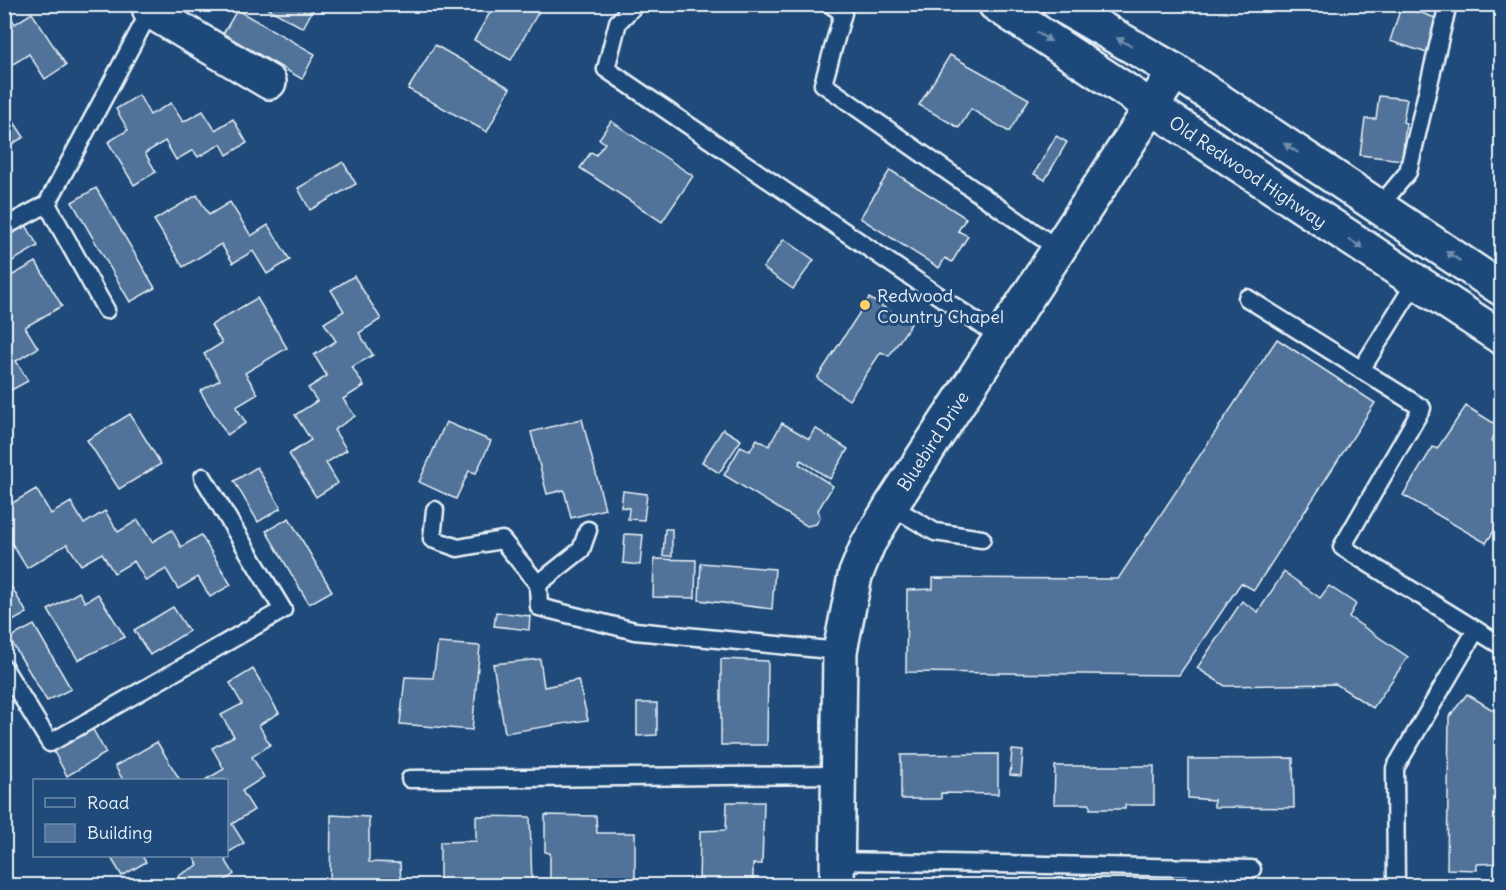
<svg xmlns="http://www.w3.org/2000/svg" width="1506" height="890" viewBox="0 0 1506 890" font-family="Delius,sans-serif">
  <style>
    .building { fill: #517399; stroke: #e8f1f8; stroke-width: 1.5 }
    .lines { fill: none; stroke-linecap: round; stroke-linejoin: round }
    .lane-casing { stroke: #e8f1f8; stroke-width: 21 }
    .street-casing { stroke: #e8f1f8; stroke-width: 38 }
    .secondary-casing { stroke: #e8f1f8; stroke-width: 38 }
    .lane { stroke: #1f4a7a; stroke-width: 16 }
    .street { stroke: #1f4a7a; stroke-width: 33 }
    .secondary { stroke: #1f4a7a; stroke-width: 33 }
    .oneway { fill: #6f8dac }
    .poi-dot { fill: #ffd166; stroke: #1f4a7a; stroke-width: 2 }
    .labels { text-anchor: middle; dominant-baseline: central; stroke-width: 6; stroke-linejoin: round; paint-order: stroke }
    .street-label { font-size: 18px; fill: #e8f1f8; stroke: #1f4a7a }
    .poi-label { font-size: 18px; fill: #e8f1f8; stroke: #1f4a7a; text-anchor: start }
  </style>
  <rect width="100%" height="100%" fill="#1f4a7a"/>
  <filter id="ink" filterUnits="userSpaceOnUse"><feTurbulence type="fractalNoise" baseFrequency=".0167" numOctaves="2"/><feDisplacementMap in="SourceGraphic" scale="12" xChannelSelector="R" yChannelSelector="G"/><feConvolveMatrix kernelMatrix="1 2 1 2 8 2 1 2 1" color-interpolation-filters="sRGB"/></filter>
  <g filter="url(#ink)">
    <g class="building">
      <polygon points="260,4 316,4 303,28"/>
      <polygon points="495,4 543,4 511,60 474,40"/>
      <polygon points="1402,4 1418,4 1416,11 1438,19 1427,53 1390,41"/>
      <polygon points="237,10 315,54 302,79 223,34"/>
      <polygon points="7,11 15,24 32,13 66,65 45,79 29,54 10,66 4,57 4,13"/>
      <polygon points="435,45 510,88 487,132 408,89"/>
      <polygon points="950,55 1029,99 1009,132 971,109 959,128 919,105"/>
      <polygon points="139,95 150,115 171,103 183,122 203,111 215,130 233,119 247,143 227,155 221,144 198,157 193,150 176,160 165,141 145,153 156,172 134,185 108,142 128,130 116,109"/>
      <polygon points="1379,96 1407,99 1403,122 1406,123 1402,160 1360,155 1365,119 1376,119"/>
      <polygon points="4,107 24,137 4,149"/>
      <polygon points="611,121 693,176 662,222 580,168 591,152 596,155 605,143 599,139"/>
      <polygon points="1056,136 1067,142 1045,180 1034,174"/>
      <polygon points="343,162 356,184 310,210 298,188"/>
      <polygon points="890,170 966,218 958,231 968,236 952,262 945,258 939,268 860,218"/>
      <polygon points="96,188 155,288 130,302 72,202"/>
      <polygon points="197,195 209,215 230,202 251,236 268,225 290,260 267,274 253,251 233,263 221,244 183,267 154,220"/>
      <polygon points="23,220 38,246 4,266 4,231"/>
      <polygon points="784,239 814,260 793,289 763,268"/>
      <polygon points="36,262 62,306 25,327 38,348 16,361 28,381 4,394 4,280"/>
      <polygon points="354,276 381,319 359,333 373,355 352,367 364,386 343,399 355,416 334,430 347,450 326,463 338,483 316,497 289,454 311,440 295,415 317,401 308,388 327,376 314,355 336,341 324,323 344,311 331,290"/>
      <polygon points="257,298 287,348 245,373 258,394 236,407 246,423 227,435 200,391 220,380 204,354 222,343 211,325"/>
      <polygon points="869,298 911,324 889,356 881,352 849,400 817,378"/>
      <polygon points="1277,339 1375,403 1254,590 1241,583 1179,675 906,672 907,590 933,589 933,578 1118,579"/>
      <polygon points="1466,406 1500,427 1491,441 1502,447 1502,519 1486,543 1403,495 1433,447 1437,449"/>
      <polygon points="130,414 161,464 119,489 87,440"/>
      <polygon points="582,419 605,509 571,518 564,490 547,494 531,432"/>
      <polygon points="446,422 491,441 476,473 469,471 456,499 419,482"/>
      <polygon points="782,423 809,439 815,428 848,449 830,479 801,460 799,464 833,486 818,510 820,517 816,524 807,526 724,475 741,446 750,451 757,439 769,446"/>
      <polygon points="723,429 741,440 719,473 702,462"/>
      <polygon points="257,467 281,508 258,522 234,481"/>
      <polygon points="36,489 51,514 71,502 84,524 105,511 118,532 138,520 152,542 172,530 181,547 201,535 231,585 210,597 198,577 178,589 166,569 146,581 134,561 114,573 102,553 81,565 67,544 27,568 4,531 4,508"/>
      <polygon points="623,491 647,494 644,520 628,519 629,508 621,507"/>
      <polygon points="289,518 332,591 309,604 266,531"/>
      <polygon points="665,529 672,529 672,556 663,556"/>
      <polygon points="625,534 643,535 640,565 623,563"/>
      <polygon points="654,559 696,560 695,598 653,597"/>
      <polygon points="701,563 775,569 772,609 699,600"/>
      <polygon points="1284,572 1320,598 1329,586 1356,604 1349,617 1408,657 1373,708 1336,684 1225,686 1197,668 1242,601 1258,612"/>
      <polygon points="4,575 27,613 4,626"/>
      <polygon points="79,592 85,602 98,594 125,637 78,660 48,610"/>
      <polygon points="173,607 189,631 150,655 134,630"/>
      <polygon points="496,612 530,616 529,630 494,626"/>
      <polygon points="34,625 71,689 47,701 9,638"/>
      <polygon points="438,643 480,646 472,730 400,724 405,677 433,678"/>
      <polygon points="540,659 544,687 578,680 588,720 505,733 493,664"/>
      <polygon points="721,659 768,661 767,745 721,745"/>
      <polygon points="253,669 279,713 259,725 270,745 252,757 264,777 242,791 254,810 232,824 244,843 226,854 226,780 205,780 224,769 212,748 234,736 221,715 242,704 230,683"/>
      <polygon points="1467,694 1496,712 1502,708 1502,863 1477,864 1477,870 1447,869 1449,717"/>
      <polygon points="637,703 657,703 657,735 637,736"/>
      <polygon points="92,728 106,753 67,776 53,750"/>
      <polygon points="157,742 180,780 123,780 115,766"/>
      <polygon points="1012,750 1023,751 1021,776 1010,775"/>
      <polygon points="998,754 998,794 941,793 941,799 901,799 901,755"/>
      <polygon points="1293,758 1294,808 1214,807 1214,800 1188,798 1188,759"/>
      <polygon points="1055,766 1154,766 1154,805 1125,805 1125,809 1090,809 1090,804 1054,804"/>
      <polygon points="727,802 764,802 762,864 753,864 753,882 758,882 758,886 699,886 700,831 726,830"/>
      <polygon points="331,815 369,817 369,862 400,863 401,886 330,886"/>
      <polygon points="545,815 596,816 597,833 635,833 635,886 550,884 550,853 545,852"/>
      <polygon points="476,816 530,817 532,886 440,886 440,842 476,841"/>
      <polygon points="110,856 142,856 146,862 122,876"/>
      <polygon points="193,856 223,856 234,874 218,886 184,886 178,876 198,865"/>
    </g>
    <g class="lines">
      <g class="lane-casing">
        <g id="lane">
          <polyline points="636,4 618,22 606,69 999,337"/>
          <polyline points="830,4 843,13 823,84 1058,249"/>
          <polyline points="47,204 150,11 145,9"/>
          <polyline points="1379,207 1408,172 1448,4"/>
          <polyline points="4,227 47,204 106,310"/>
          <polyline points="1247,298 1422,408 1342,547 1502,646"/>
          <polyline points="1361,370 1415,283"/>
          <polyline points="891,506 935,532 982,539"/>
          <polyline points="435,510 432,539 458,548 502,540 538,584"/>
          <polyline points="588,530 581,550 538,584 539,607 635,631 840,651"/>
          <polyline points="4,668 50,743 283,610 203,477"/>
          <polyline points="410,779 837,775"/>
          <polyline points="838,861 1252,869"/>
          <polyline points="1396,886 1395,768 1476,630"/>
        </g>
      </g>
      <g class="street-casing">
        <g id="street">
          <polyline points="153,4 150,11 269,82"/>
          <polyline points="837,886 840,651 855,576 868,544 891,506 1175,71"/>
        </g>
      </g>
      <g class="secondary-casing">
        <g id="secondary">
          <polyline points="995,4 1502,338"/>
          <polyline points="1059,4 1175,71 1502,289"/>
        </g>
      </g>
      <use href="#lane" class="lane"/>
      <use href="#street" class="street"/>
      <use href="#secondary" class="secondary"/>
    </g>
    <defs><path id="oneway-solid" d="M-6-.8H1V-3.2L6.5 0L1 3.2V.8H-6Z" transform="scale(1.5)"/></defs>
    <g class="oneway">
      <use href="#oneway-solid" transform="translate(1044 37) rotate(33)"/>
      <use href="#oneway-solid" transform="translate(1124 42) rotate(-150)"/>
      <use href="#oneway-solid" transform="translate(1291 148) rotate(-146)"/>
      <use href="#oneway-solid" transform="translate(1356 244) rotate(34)"/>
      <use href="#oneway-solid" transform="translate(1453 256) rotate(-146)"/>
    </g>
  </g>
  <circle class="poi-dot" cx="865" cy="305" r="6"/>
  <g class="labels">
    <g class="street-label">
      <text transform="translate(1248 172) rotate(34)">Old Redwood Highway</text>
      <text transform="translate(933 441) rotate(-57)">Bluebird Drive</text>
    </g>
    <g class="poi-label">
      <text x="877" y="295">Redwood<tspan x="877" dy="21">Country Chapel</tspan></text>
    </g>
  </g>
  <rect width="1506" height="890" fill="none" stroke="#1f4a7a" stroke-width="24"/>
  <rect x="12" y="12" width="1482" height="866" fill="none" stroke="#e8f1f8" stroke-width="2" filter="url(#ink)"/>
  <rect x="33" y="779" width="195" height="78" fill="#1f4a7a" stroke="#6f8dac" stroke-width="1.5"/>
  <rect x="45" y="798" width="30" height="9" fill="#1f4a7a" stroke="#6f8dac" stroke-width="1.5"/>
  <text x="87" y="809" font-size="18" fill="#e8f1f8">Road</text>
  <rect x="45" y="824" width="30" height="18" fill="#517399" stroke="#6f8dac" stroke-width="1.5"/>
  <text x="87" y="839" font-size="18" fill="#e8f1f8">Building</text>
</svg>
